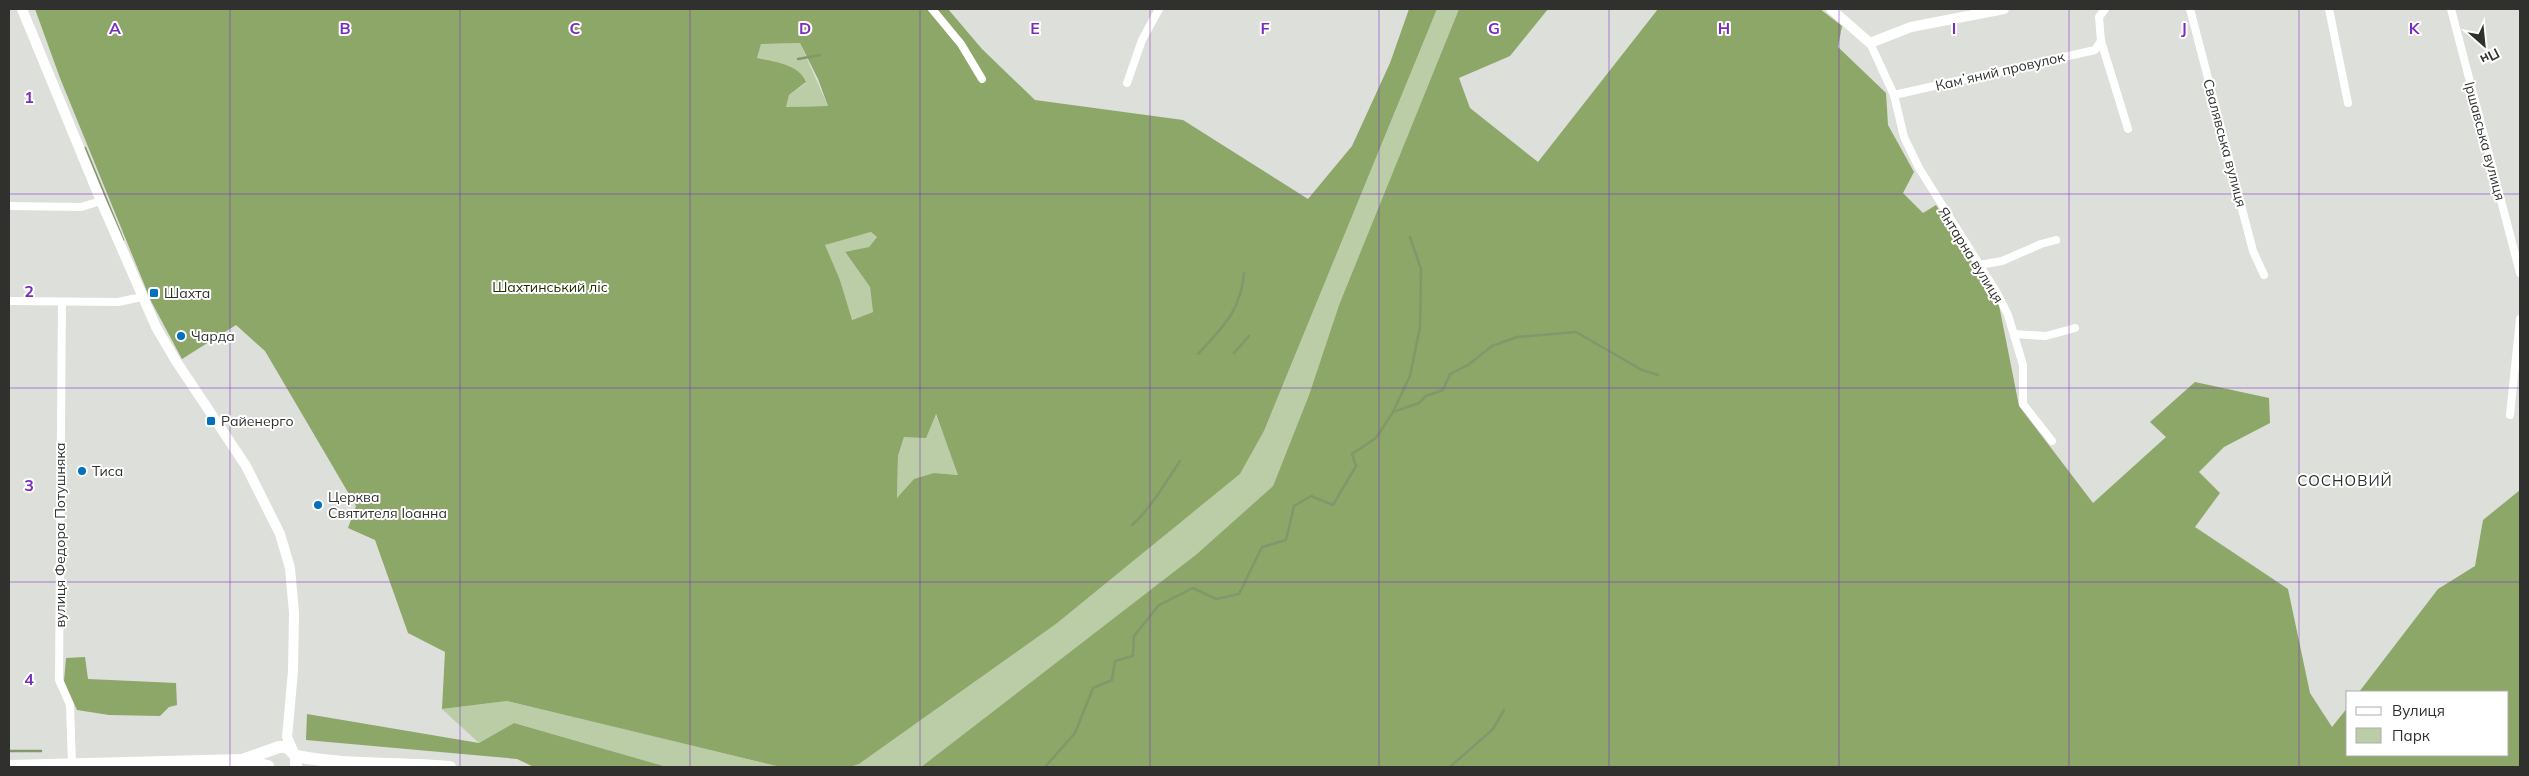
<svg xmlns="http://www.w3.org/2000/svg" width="2529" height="776" viewBox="0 0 2529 776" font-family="Mulish,sans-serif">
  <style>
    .green { fill: #bbcda6 }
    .forest { fill: #8ca768; fill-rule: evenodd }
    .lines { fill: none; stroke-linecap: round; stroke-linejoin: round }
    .stream { stroke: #83976a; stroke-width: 2.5 }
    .minor { stroke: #fff; stroke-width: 8 }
    .tertiary { stroke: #fff; stroke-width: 10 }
    .trunk { stroke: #fff; stroke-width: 12 }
    .grid { fill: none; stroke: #7b2cbf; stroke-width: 1; stroke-opacity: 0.55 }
    .poi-dot { fill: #0071bb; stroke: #fff; stroke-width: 2 }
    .labels { text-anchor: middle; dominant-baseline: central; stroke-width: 4; stroke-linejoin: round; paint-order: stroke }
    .street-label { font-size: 14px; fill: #30312f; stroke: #fff }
    .park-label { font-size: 14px; fill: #213202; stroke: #fff }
    .poi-label { font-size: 14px; fill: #30312f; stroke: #fff; text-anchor: start }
    .neighbourhood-label { font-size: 15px; letter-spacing: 1px; fill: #30312f; stroke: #fff }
    .grid-label { font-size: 16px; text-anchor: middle; font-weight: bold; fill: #7b2cbf; stroke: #fff; stroke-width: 4; stroke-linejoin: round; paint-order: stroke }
  </style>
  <rect width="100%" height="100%" fill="#dddfda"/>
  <g class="green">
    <polygon points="1437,9 1459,9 1339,305 1309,395 1273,486 1198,554 921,767 850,767 859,764 1056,624 1240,474 1264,431"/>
    <polygon points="800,43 828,106 785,107 789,95 806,83 757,58 761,44"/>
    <polygon points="871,232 877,237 869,247 845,253 870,287 873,312 851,320 840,280 824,245"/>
    <polygon points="935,413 959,475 934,473 897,499 898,456 904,437"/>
    <polygon points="507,701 781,767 667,767 514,723 479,743 442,709"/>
  </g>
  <g class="forest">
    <path d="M35,9h913l34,40 53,51 148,20 125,79 44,-53 38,-83 19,-54h28l-173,422 -24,43 -184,150 -197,140 -9,3h-69l-274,-66 -65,8 3,-57 -37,-19 -33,-93 -27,-12 8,-22 -91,-155 -29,-26 -54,34 -31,-58 -91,-223zM800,43l18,36 10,27 -42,1 3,-12 17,-13c-7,-18 -32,-20 -49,-24l4,-14zM871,232l6,5 -8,10 -24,5 25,35 3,25 -21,8 -12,-40 -15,-35zM936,414l22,61 -24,-2 -20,6 -17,19 1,-42 6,-19 22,1z"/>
    <polygon points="1459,9 1548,9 1510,56 1459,78 1470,108 1538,162 1658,9 1820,9 1842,26 1838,47 1886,93 1888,125 1914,172 1903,193 1923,213 1936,205 1999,305 2019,406 2093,503 2166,437 2150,422 2195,382 2269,398 2270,423 2224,447 2199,472 2220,493 2195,527 2288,589 2310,693 2332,727 2348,707 2348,755 2508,755 2508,692 2359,692 2438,589 2475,566 2483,520 2520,490 2520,767 921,767 1197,554 1273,486 1309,395 1339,305"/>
    <polygon points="85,657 88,679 176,683 177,705 169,707 160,716 109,715 77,710 64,681 66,658"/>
    <polygon points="307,714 479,743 514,723 667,767 534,767 517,759 306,740"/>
  </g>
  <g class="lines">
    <g class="stream">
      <polyline points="798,59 820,55"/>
      <polyline points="85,148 123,240"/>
      <polyline points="1234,353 1249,336"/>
      <path d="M1198,354c24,-26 43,-43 46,-81"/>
      <polyline points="1393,412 1410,376 1420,327 1421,269 1410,237"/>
      <path d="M1132,525c19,-17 33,-42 48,-64"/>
      <polyline points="9,751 41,751"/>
      <polyline points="1045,767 1075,733 1093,688 1112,680 1115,661 1133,656 1134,636 1159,605 1193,588 1216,599 1239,594 1262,547 1286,540 1294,506 1311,496 1333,505 1356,466 1352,454 1376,438 1393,412 1419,403 1426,396 1443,390 1450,374 1468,365 1492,346 1517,337 1576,332 1642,370 1658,375"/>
      <polyline points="1450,767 1493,729 1504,710"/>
    </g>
    <g class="minor">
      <polyline points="932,9 961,44 982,79"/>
      <polyline points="2105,9 2099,17 2101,41 2128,129"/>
      <polyline points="2190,9 2253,251 2264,275"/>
      <polyline points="2329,9 2348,103"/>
      <polyline points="2451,9 2520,273"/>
      <polyline points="1870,43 1894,95 1904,137 1919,168 1997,293 2008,315 2023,365 2023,404 2052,441"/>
      <polyline points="1127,83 1142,40 1159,9"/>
      <polyline points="1894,95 2095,50 2101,41"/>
      <polyline points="9,206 81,207 101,201"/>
      <polyline points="1979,265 2002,261 2041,244 2056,240"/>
      <polyline points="9,301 118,302 142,297"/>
      <polyline points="62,302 59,680 70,705 72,765"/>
      <polyline points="2014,334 2046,336 2075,328"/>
      <polyline points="2510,415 2520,319"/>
    </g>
    <g class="tertiary">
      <polyline points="22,9 101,201 156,327 176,361 246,466 280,534 290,568 294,613 293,671 287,737 293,751"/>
      <polyline points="1831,9 1870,43 1911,27 2004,9"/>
    </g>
    <g class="trunk">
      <path d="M296,756c50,10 103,6 154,11"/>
      <polyline points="245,759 279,747 287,747 296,756 296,767"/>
      <polyline points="9,766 242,760 268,766"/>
    </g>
  </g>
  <path class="grid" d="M230,9v758M460,9v758M690,9v758M920,9v758M1150,9v758M1379,9v758M1609,9v758M1839,9v758M2069,9v758M2299,9v758M9,194h2511M9,388h2511M9,582h2511"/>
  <g class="poi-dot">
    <rect x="149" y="288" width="10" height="10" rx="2.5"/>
    <circle cx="181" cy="336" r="5"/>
    <rect x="206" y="416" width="10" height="10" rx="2.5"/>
    <circle cx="82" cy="471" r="5"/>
    <circle cx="318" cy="505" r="5"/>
  </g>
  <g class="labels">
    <g class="street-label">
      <text transform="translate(2000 71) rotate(-13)">Камʼяний провулок</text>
      <text transform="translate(2485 141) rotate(75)">Іршавська вулиця</text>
      <text transform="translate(2225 143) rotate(75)">Свалявська вулиця</text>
      <text transform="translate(1971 255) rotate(58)">Янтарна вулиця</text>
      <text transform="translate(60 535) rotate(-90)">вулиця Федора Потушняка</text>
    </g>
    <g class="park-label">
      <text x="550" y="287">Шахтинський ліс</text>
    </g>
    <g class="poi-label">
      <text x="164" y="293">Шахта</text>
      <text x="191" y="336">Чарда</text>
      <text x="221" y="421">Райенерго</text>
      <text x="92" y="471">Тиса</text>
      <text x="328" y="497">Церква<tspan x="328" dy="16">Святителя Іоанна</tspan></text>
    </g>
    <g class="neighbourhood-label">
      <text x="2345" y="480">СОСНОВИЙ</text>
    </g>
  </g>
  <g class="grid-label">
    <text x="115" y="34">A</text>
    <text x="345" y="34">B</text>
    <text x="575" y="34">C</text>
    <text x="805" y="34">D</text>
    <text x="1035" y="34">E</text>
    <text x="1265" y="34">F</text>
    <text x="1494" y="34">G</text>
    <text x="1724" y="34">H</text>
    <text x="1954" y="34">I</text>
    <text x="2184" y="34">J</text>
    <text x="2414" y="34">K</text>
    <text x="29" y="103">1</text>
    <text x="29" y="297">2</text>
    <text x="29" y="491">3</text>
    <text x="29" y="685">4</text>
  </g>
  <rect width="2529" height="776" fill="none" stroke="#30312f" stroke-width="20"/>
  <rect x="2346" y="691" width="162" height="65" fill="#ffffff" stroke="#acadac"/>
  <rect x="2356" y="707" width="25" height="8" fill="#ffffff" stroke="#acadac"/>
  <text x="2392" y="716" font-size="15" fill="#30312f">Вулиця</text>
  <rect x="2356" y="728" width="25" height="15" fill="#bbcda6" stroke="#acadac"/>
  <text x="2392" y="741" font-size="15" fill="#30312f">Парк</text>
  <g transform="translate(2484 45) rotate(153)" stroke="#ffffff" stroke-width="4" paint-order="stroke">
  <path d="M0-4L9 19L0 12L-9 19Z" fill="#30312f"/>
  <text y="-8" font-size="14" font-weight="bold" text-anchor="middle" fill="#30312f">Пн</text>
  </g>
</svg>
